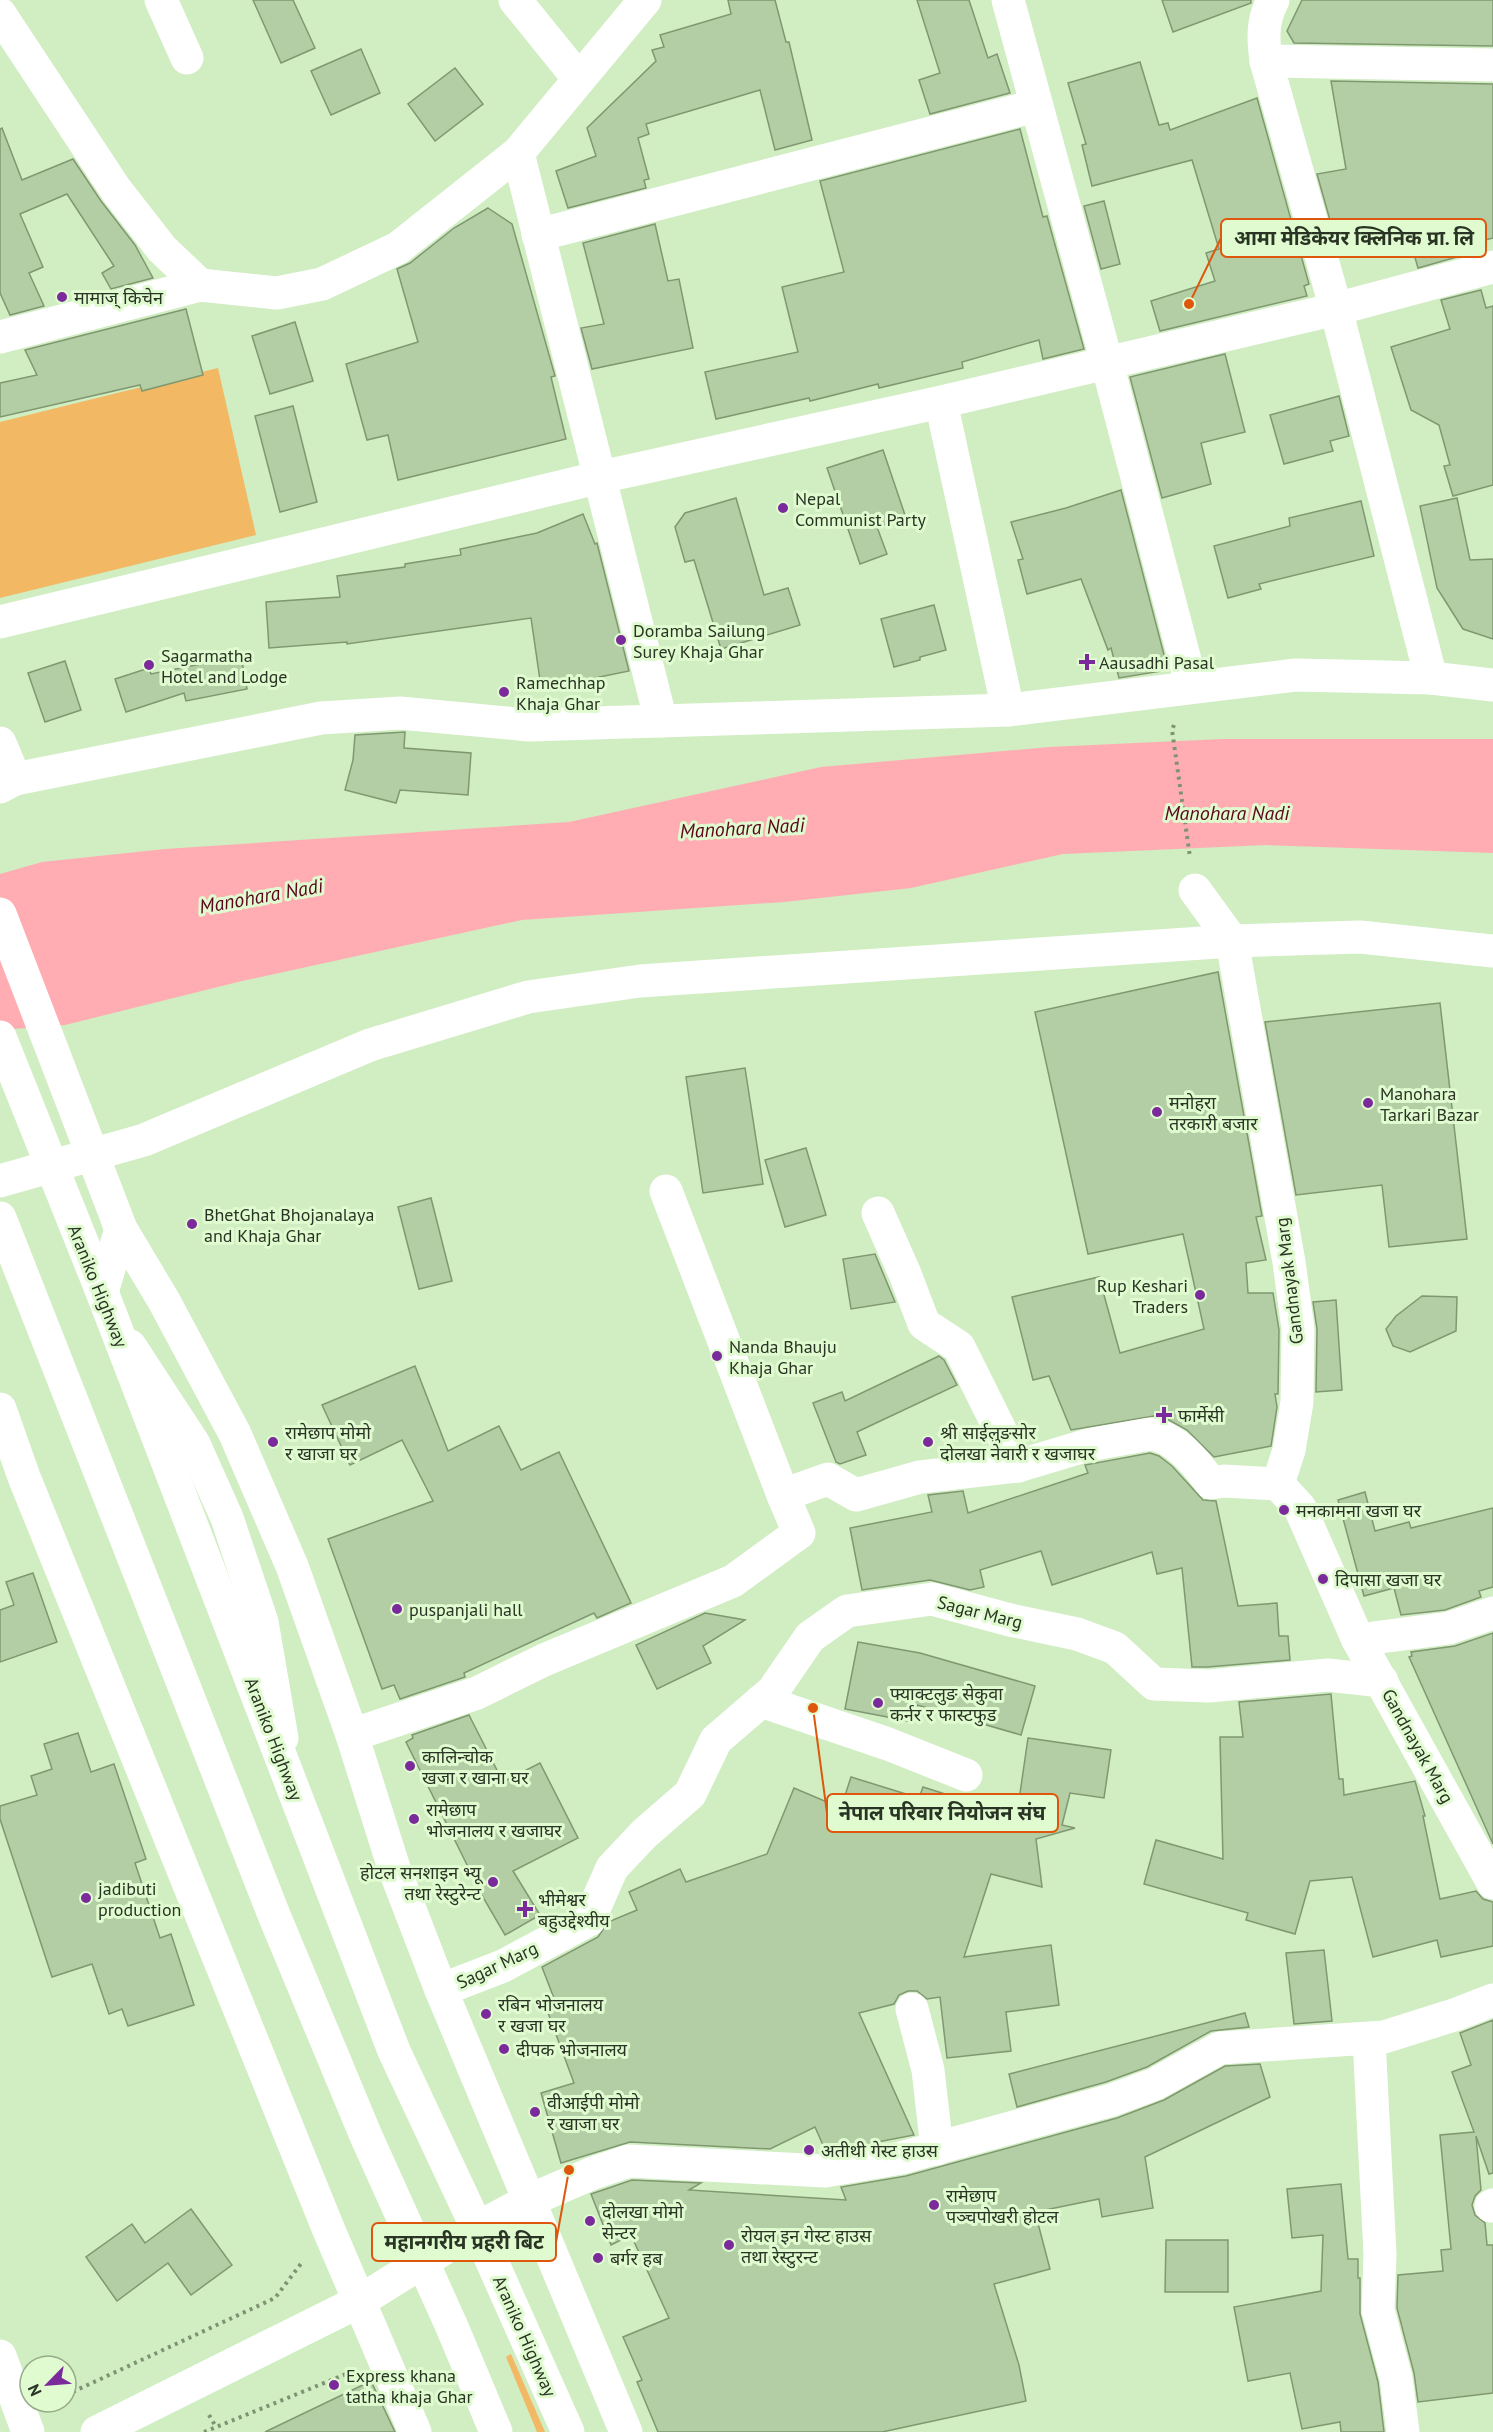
<svg xmlns="http://www.w3.org/2000/svg" width="1493" height="2432" viewBox="0 0 1493 2432" font-family="'PT Sans','Noto Sans Devanagari',sans-serif">
  <style>
    .green { fill: #f2b864 }
    .water { fill: #ffadb3 }
    .building { fill: #b3cea4; stroke: #7f9870; stroke-width: 1.5 }
    .lines { fill: none; stroke-linecap: round; stroke-linejoin: round }
    .path { stroke: #7f9274; stroke-width: 4; stroke-dasharray: 3 4.5; stroke-linecap: butt }
    .minor { stroke: #fff; stroke-width: 33 }
    .major { stroke: #fff; stroke-width: 33 }
    .highway { stroke: #fff; stroke-width: 33 }
    .poi-dot { fill: #7b2a9b; stroke: #dffbcf; stroke-width: 2 }
    .labels { text-anchor: middle; dominant-baseline: central; stroke-width: 6; stroke-linejoin: round; paint-order: stroke }
    .poi-label { font-size: 18px; fill: #2a3424; stroke: #dffbcf; text-anchor: start }
    .street-label { font-size: 18px; fill: #2a3424; stroke: #dffbcf }
    .water-label { font-size: 20px; font-style: italic; fill: #5b061c; stroke: #dffbcf }
    .leader { fill: none; stroke: #de570d; stroke-width: 2 }
    .callout-dot { fill: #de570d; stroke: #dffbcf; stroke-width: 2 }
    .callout { fill: #dffbcf; stroke: #de570d; stroke-width: 2 }
    .callout-label { font-size: 20px; text-anchor: middle; font-weight: bold; fill: #2a3424 }
  </style>
  <rect width="100%" height="100%" fill="#d1edc2"/>
  <g class="green">
    <polygon points="218,368 256,535 0,598 0,422"/>
    <polygon points="511,2354 545,2432 537,2432 506,2357"/>
  </g>
  <polygon class="water" points="1222,739 1493,739 1493,853 1266,845 1063,854 911,888 784,902 522,920 242,981 65,1025 0,1030 0,874 42,862 165,849 569,822 821,767 1049,747"/>
  <g class="building">
    <polygon points="253,0 293,0 315,48 281,63"/>
    <polygon points="728,0 775,0 786,42 789,42 812,140 775,150 760,90 646,124 649,134 638,138 649,179 644,180 646,188 568,208 556,171 596,156 587,128 656,61 652,50 664,47 660,35 731,14"/>
    <polygon points="917,0 969,0 988,58 997,54 1010,93 930,114 919,80 940,73"/>
    <polygon points="1162,0 1251,0 1251,3 1173,32"/>
    <polygon points="1302,0 1493,0 1493,46 1294,43 1287,31"/>
    <polygon points="361,49 380,93 331,115 311,71"/>
    <polygon points="1140,62 1159,125 1168,123 1170,130 1257,98 1309,284 1304,286 1307,296 1160,331 1151,301 1215,281 1206,253 1219,249 1192,160 1092,186 1082,145 1086,144 1068,83"/>
    <polygon points="455,68 483,104 435,141 408,104"/>
    <polygon points="1331,81 1493,84 1493,238 1469,244 1471,253 1418,268 1406,226 1337,245 1317,174 1346,169"/>
    <polygon points="2,128 22,180 73,159 101,201 135,245 153,278 111,289 102,273 114,266 67,194 20,214 43,267 29,273 44,306 10,315 0,293 0,129"/>
    <polygon points="1020,129 1043,217 1047,216 1084,349 1043,359 1039,340 962,362 963,368 879,388 878,384 810,401 809,398 716,419 705,372 798,352 782,287 844,272 820,181"/>
    <polygon points="1104,201 1120,264 1101,269 1084,206"/>
    <polygon points="488,208 512,224 555,376 551,377 566,439 398,480 388,435 367,440 346,364 418,342 397,269 410,263 454,228"/>
    <polygon points="655,224 668,281 679,279 693,348 592,369 581,328 604,324 583,243"/>
    <polygon points="1481,290 1486,308 1493,306 1493,485 1453,496 1444,466 1450,465 1439,425 1411,410 1391,347 1450,329 1441,300"/>
    <polygon points="186,309 203,375 142,391 140,385 0,417 0,383 37,375 25,350"/>
    <polygon points="295,322 313,381 270,394 252,336"/>
    <polygon points="1225,354 1245,432 1201,443 1211,484 1162,498 1130,377"/>
    <polygon points="1339,396 1349,436 1330,441 1333,451 1284,464 1270,415"/>
    <polygon points="293,406 317,502 280,512 255,416"/>
    <polygon points="883,450 906,518 877,527 887,554 860,564 827,468"/>
    <polygon points="1121,490 1168,670 1119,678 1111,648 1108,650 1081,579 1027,594 1018,560 1023,559 1011,522 1066,508"/>
    <polygon points="736,498 764,595 788,588 800,625 721,649 694,560 685,562 675,527 685,513"/>
    <polygon points="1457,498 1470,560 1493,559 1493,639 1463,629 1437,588 1420,506"/>
    <polygon points="1361,501 1374,556 1259,584 1261,589 1228,598 1214,546 1290,526 1289,518"/>
    <polygon points="583,514 595,544 597,543 629,671 580,681 581,684 541,687 531,618 347,644 347,642 269,648 266,602 340,597 337,576 405,567 405,564 461,555 460,549 537,533"/>
    <polygon points="934,605 946,650 920,657 920,660 894,667 881,619"/>
    <polygon points="241,656 247,689 186,701 184,693 126,712 115,679 149,668 151,674"/>
    <polygon points="65,661 81,710 45,722 28,673"/>
    <polygon points="405,732 404,748 471,753 468,795 400,790 396,803 345,790 353,760 355,735"/>
    <polygon points="1218,972 1262,1216 1256,1217 1266,1260 1246,1263 1248,1293 1273,1293 1279,1330 1278,1394 1275,1394 1277,1407 1271,1446 1214,1457 1187,1430 1167,1419 1154,1416 1071,1430 1049,1376 1033,1380 1012,1297 1099,1277 1120,1353 1204,1329 1183,1234 1088,1254 1035,1012"/>
    <polygon points="1440,1003 1467,1239 1389,1247 1382,1185 1296,1195 1265,1022"/>
    <polygon points="745,1068 763,1184 703,1193 686,1077"/>
    <polygon points="806,1148 826,1215 785,1227 765,1160"/>
    <polygon points="431,1198 452,1281 419,1289 398,1207"/>
    <polygon points="875,1254 895,1302 851,1309 843,1259"/>
    <polygon points="1422,1296 1457,1297 1456,1331 1410,1352 1393,1346 1386,1329 1396,1316"/>
    <polygon points="1336,1300 1342,1390 1316,1392 1317,1329 1313,1302"/>
    <polygon points="939,1356 944,1360 957,1385 857,1432 866,1455 840,1464 836,1462 813,1403 842,1392 845,1401"/>
    <polygon points="415,1366 448,1451 499,1426 521,1470 559,1452 631,1603 597,1618 594,1613 464,1673 465,1677 400,1699 394,1685 382,1689 328,1539 433,1501 402,1440 350,1465 322,1405"/>
    <polygon points="1150,1453 1159,1456 1172,1466 1203,1500 1216,1501 1238,1606 1277,1603 1279,1636 1288,1636 1290,1660 1208,1667 1192,1667 1182,1568 1157,1574 1152,1552 1052,1585 1041,1551 980,1570 984,1587 970,1590 930,1580 862,1590 850,1528 932,1512 928,1495 963,1491 968,1513 1088,1473 1085,1465"/>
    <polygon points="1365,1492 1375,1531 1409,1522 1411,1528 1493,1508 1493,1587 1479,1591 1481,1597 1445,1610 1401,1615 1394,1588 1364,1596 1338,1500"/>
    <polygon points="33,1573 57,1642 0,1662 0,1610 14,1605 6,1582"/>
    <polygon points="705,1613 745,1620 703,1646 711,1663 657,1689 636,1645"/>
    <polygon points="1493,1633 1493,1844 1409,1657 1412,1656 1411,1652 1455,1646"/>
    <polygon points="858,1642 920,1653 1035,1686 1021,1735 917,1705 914,1722 845,1709"/>
    <polygon points="1331,1694 1339,1779 1343,1779 1344,1795 1415,1781 1425,1816 1423,1816 1440,1899 1476,1891 1483,1899 1493,1902 1493,1946 1441,1957 1437,1940 1373,1957 1352,1877 1310,1881 1295,1934 1246,1920 1248,1913 1144,1884 1156,1840 1223,1859 1220,1737 1243,1737 1239,1702"/>
    <polygon points="469,1715 503,1782 540,1763 578,1838 513,1871 540,1915 505,1935 484,1899 406,1742 413,1738 412,1735"/>
    <polygon points="78,1733 91,1772 114,1764 146,1859 135,1863 160,1938 171,1934 194,2005 128,2026 122,2009 109,2014 92,1964 52,1977 0,1819 0,1806 37,1795 31,1776 52,1769 44,1744"/>
    <polygon points="1028,1738 1111,1750 1104,1798 1070,1793 1062,1825 1075,1828 1036,1839 1042,1887 991,1874 964,1957 1051,1945 1059,2005 1006,2012 1011,2051 947,2058 940,1997 927,1999 917,1991 908,1991 899,1995 894,2004 859,2013 914,2135 826,2152 815,2127 770,2149 630,2142 561,2163 541,2093 574,2083 547,2010 557,2006 542,1967 598,1937 608,1922 637,1910 629,1892 680,1869 686,1882 767,1854 794,1788 841,1808 851,1777 919,1798 923,1787 1008,1814 1009,1811 1017,1814"/>
    <polygon points="1324,1950 1332,2021 1294,2024 1286,1953"/>
    <polygon points="1245,2013 1249,2027 1211,2031 1147,2067 1106,2082 1017,2107 1009,2074"/>
    <polygon points="1493,2020 1493,2173 1489,2174 1476,2136 1481,2190 1475,2196 1472,2205 1475,2215 1485,2223 1487,2245 1493,2245 1493,2393 1418,2402 1414,2373 1397,2308 1398,2275 1443,2271 1441,2250 1451,2249 1440,2135 1474,2132 1452,2072 1471,2065 1460,2033"/>
    <polygon points="1260,2064 1270,2097 1145,2157 1153,2208 1102,2217 1099,2199 1035,2212 1050,2269 994,2284 1019,2365 1026,2401 882,2432 658,2432 637,2382 642,2380 623,2337 669,2318 631,2235 611,2245 591,2194 632,2180 701,2183 689,2190 846,2200 841,2187 906,2176 1117,2118 1164,2100 1225,2066"/>
    <polygon points="1341,2184 1348,2259 1358,2259 1358,2278 1360,2278 1360,2314 1378,2382 1384,2432 1341,2432 1340,2422 1302,2429 1290,2373 1248,2381 1234,2307 1321,2291 1323,2235 1292,2238 1287,2189"/>
    <polygon points="191,2209 232,2265 191,2295 168,2263 117,2301 86,2257 132,2224 145,2243"/>
    <polygon points="1166,2240 1228,2240 1228,2292 1165,2292"/>
    <polygon points="371,2381 395,2432 265,2432"/>
  </g>
  <g class="lines">
    <g class="path">
      <polyline points="1174,725 1172,730 1190,857"/>
      <polyline points="66,2395 275,2298 303,2261"/>
      <polyline points="209,2415 216,2427"/>
      <polyline points="204,2432 351,2372"/>
    </g>
    <g class="minor">
      <polyline points="161,0 187,58"/>
      <polyline points="515,0 579,79"/>
      <polyline points="1008,0 1107,363 1192,687"/>
      <path d="M1273,0c-11,21 -10,38 -7,61l70,248 95,369"/>
      <polyline points="0,14 116,190 162,249 200,285"/>
      <polyline points="1266,61 1493,65"/>
      <polyline points="518,153 661,721"/>
      <polyline points="538,235 1035,106"/>
      <polyline points="0,337 200,285 277,293 322,284 398,248 518,153 645,0"/>
      <polyline points="941,402 1008,710"/>
      <polyline points="0,622 601,477 941,402 1336,309 1493,267"/>
      <polyline points="0,743 15,779"/>
      <polyline points="0,787 15,779 321,718 400,713 529,725 1008,710 1296,675 1431,678 1493,685"/>
      <polyline points="1195,890 1232,941 1289,1262 1298,1329 1297,1402 1289,1450 1278,1484 1300,1508 1358,1640 1493,1883"/>
      <polyline points="0,914 121,1229 164,1301 235,1434 292,1566 352,1735 394,1868 441,1990 626,2432"/>
      <polyline points="0,1181 144,1140 370,1045 528,997 640,981 1232,941 1360,937 1493,951"/>
      <polyline points="666,1191 783,1495"/>
      <polyline points="878,1213 905,1274 924,1324 959,1347 1018,1466"/>
      <polyline points="130,1346 194,1444 227,1518 262,1622 282,1738"/>
      <polyline points="0,1409 24,1477 328,2228 415,2432"/>
      <polyline points="1358,1640 1449,1628 1493,1613"/>
      <polyline points="761,1701 888,1744 966,1775"/>
      <path d="M352,1735l125,-42 67,-33 189,-79 66,-48 -16,-38 45,-16 28,16 64,-18 98,-11 70,-21 62,-11c25,2 47,30 61,49l13,-2 54,3"/>
      <polyline points="441,1990 503,1966 589,1920 612,1868 644,1834 690,1794 716,1740 773,1691 810,1637 847,1611 932,1599 1010,1620 1077,1634 1115,1648 1154,1684 1209,1686 1328,1675 1382,1681"/>
      <polyline points="912,2009 928,2070 937,2149"/>
      <polyline points="1369,2039 1380,2254 1378,2310 1396,2378 1403,2432"/>
      <polyline points="1491,2206 1493,2205"/>
      <polyline points="477,2228 528,2201 593,2173 629,2161 825,2171 901,2158 1112,2100 1155,2084 1220,2048 1384,2037 1457,2014 1493,2000"/>
      <polyline points="0,2356 28,2432"/>
    </g>
    <polyline class="major" points="97,2432 360,2301 477,2228"/>
    <g class="highway">
      <polyline points="0,1037 102,1292 394,2051 477,2228 568,2432"/>
      <polyline points="0,1218 274,1915 366,2136 452,2327 496,2432"/>
      <polyline points="102,1292 121,1229"/>
    </g>
  </g>
  <g class="poi-dot">
    <circle cx="62" cy="297" r="6"/>
    <circle cx="783" cy="508" r="6"/>
    <circle cx="621" cy="640" r="6"/>
    <path d="M1084 653h6v6h6v6h-6v6h-6v-6h-6v-6h6z"/>
    <circle cx="149" cy="665" r="6"/>
    <circle cx="504" cy="692" r="6"/>
    <circle cx="1368" cy="1103" r="6"/>
    <circle cx="1157" cy="1112" r="6"/>
    <circle cx="192" cy="1224" r="6"/>
    <circle cx="1200" cy="1295" r="6"/>
    <circle cx="717" cy="1356" r="6"/>
    <path d="M1161 1406h6v6h6v6h-6v6h-6v-6h-6v-6h6z"/>
    <circle cx="273" cy="1442" r="6"/>
    <circle cx="928" cy="1442" r="6"/>
    <circle cx="1284" cy="1510" r="6"/>
    <circle cx="1323" cy="1579" r="6"/>
    <circle cx="397" cy="1609" r="6"/>
    <circle cx="878" cy="1703" r="6"/>
    <circle cx="410" cy="1766" r="6"/>
    <circle cx="414" cy="1819" r="6"/>
    <circle cx="493" cy="1882" r="6"/>
    <circle cx="86" cy="1898" r="6"/>
    <path d="M522 1900h6v6h6v6h-6v6h-6v-6h-6v-6h6z"/>
    <circle cx="486" cy="2014" r="6"/>
    <circle cx="504" cy="2049" r="6"/>
    <circle cx="535" cy="2112" r="6"/>
    <circle cx="809" cy="2150" r="6"/>
    <circle cx="934" cy="2205" r="6"/>
    <circle cx="590" cy="2221" r="6"/>
    <circle cx="729" cy="2245" r="6"/>
    <circle cx="598" cy="2258" r="6"/>
    <circle cx="334" cy="2385" r="6"/>
  </g>
  <g class="labels">
    <g class="poi-label">
      <text x="74" y="297">मामाज् किचेन</text>
      <text x="795" y="498">Nepal<tspan x="795" dy="21">Communist Party</tspan></text>
      <text x="633" y="630">Doramba Sailung<tspan x="633" dy="21">Surey Khaja Ghar</tspan></text>
      <text x="161" y="655">Sagarmatha<tspan x="161" dy="21">Hotel and Lodge</tspan></text>
      <text x="1099" y="662">Aausadhi Pasal</text>
      <text x="516" y="682">Ramechhap<tspan x="516" dy="21">Khaja Ghar</tspan></text>
      <text x="1380" y="1093">Manohara<tspan x="1380" dy="21">Tarkari Bazar</tspan></text>
      <text x="1169" y="1102">मनोहरा<tspan x="1169" dy="21">तरकारी बजार</tspan></text>
      <text x="204" y="1214">BhetGhat Bhojanalaya<tspan x="204" dy="21">and Khaja Ghar</tspan></text>
      <text x="1188" y="1285" text-anchor="end">Rup Keshari<tspan x="1188" dy="21">Traders</tspan></text>
      <text x="729" y="1346">Nanda Bhauju<tspan x="729" dy="21">Khaja Ghar</tspan></text>
      <text x="1178" y="1415">फार्मेसी</text>
      <text x="285" y="1432">रामेछाप मोमो<tspan x="285" dy="21">र खाजा घर</tspan></text>
      <text x="940" y="1432">श्री साईलुङसोर<tspan x="940" dy="21">दोलखा नेवारी र खजाघर</tspan></text>
      <text x="1296" y="1510">मनकामना खजा घर</text>
      <text x="1335" y="1579">दिपासा खजा घर</text>
      <text x="409" y="1609">puspanjali hall</text>
      <text x="890" y="1693">फ्याक्टलुङ सेकुवा<tspan x="890" dy="21">कर्नर र फास्टफुड</tspan></text>
      <text x="422" y="1756">कालिन्चोक<tspan x="422" dy="21">खजा र खाना घर</tspan></text>
      <text x="426" y="1809">रामेछाप<tspan x="426" dy="21">भोजनालय र खजाघर</tspan></text>
      <text x="481" y="1872" text-anchor="end">होटल सनशाइन भ्यू<tspan x="481" dy="21">तथा रेस्टुरेन्ट</tspan></text>
      <text x="98" y="1888">jadibuti<tspan x="98" dy="21">production</tspan></text>
      <text x="538" y="1899">भीमेश्वर<tspan x="538" dy="21">बहुउद्देश्यीय</tspan></text>
      <text x="498" y="2004">रबिन भोजनालय<tspan x="498" dy="21">र खजा घर</tspan></text>
      <text x="516" y="2049">दीपक भोजनालय</text>
      <text x="547" y="2102">वीआईपी मोमो<tspan x="547" dy="21">र खाजा घर</tspan></text>
      <text x="821" y="2150">अतीथी गेस्ट हाउस</text>
      <text x="946" y="2195">रामेछाप<tspan x="946" dy="21">पञ्चपोखरी होटल</tspan></text>
      <text x="602" y="2211">दोलखा मोमो<tspan x="602" dy="21">सेन्टर</tspan></text>
      <text x="741" y="2235">रोयल इन गेस्ट हाउस<tspan x="741" dy="21">तथा रेस्टुरन्ट</tspan></text>
      <text x="610" y="2258">बर्गर हब</text>
      <text x="346" y="2375">Express khana<tspan x="346" dy="21">tatha khaja Ghar</tspan></text>
    </g>
    <g class="street-label">
      <text transform="translate(1289 1281) rotate(-97)">Gandnayak Marg</text>
      <text transform="translate(98 1286) rotate(68)">Araniko Highway</text>
      <text transform="translate(980 1612) rotate(14)">Sagar Marg</text>
      <text transform="translate(274 1739) rotate(69)">Araniko Highway</text>
      <text transform="translate(1418 1746) rotate(61)">Gandnayak Marg</text>
      <text transform="translate(497 1965) rotate(-25)">Sagar Marg</text>
      <text transform="translate(525 2336) rotate(66)">Araniko Highway</text>
    </g>
    <g class="water-label">
      <text x="1227" y="813">Manohara Nadi</text>
      <text transform="translate(742 828) rotate(-3)">Manohara Nadi</text>
      <text transform="translate(261 896) rotate(-10)">Manohara Nadi</text>
    </g>
  </g>
  <path class="leader" d="M1189 304L1221 238M813 1708L827 1813M569 2170L556 2242"/>
  <g class="callout-dot">
    <circle cx="1189" cy="304" r="6"/>
    <circle cx="813" cy="1708" r="6"/>
    <circle cx="569" cy="2170" r="6"/>
  </g>
  <g class="callout">
    <rect x="1221" y="219" width="265" height="38" rx="6"/>
    <rect x="827" y="1794" width="231" height="38" rx="6"/>
    <rect x="372" y="2223" width="184" height="38" rx="6"/>
  </g>
  <g class="callout-label">
    <text x="1354" y="245">आमा मेडिकेयर क्लिनिक प्रा. लि</text>
    <text x="942" y="1820">नेपाल परिवार नियोजन संघ</text>
    <text x="464" y="2249">महानगरीय प्रहरी बिट</text>
  </g>
  <g transform="translate(48 2384) rotate(245)"><circle r="28" fill="#dffbcf" stroke="#97ab8b" stroke-width="1.5"/>
  <path d="M0-4.5L10 22L0 15L-10 22Z" fill="#7b2a9b"/>
  <text y="-9" font-size="16" font-weight="bold" text-anchor="middle" fill="#2a3424">N</text>
  </g>
</svg>
